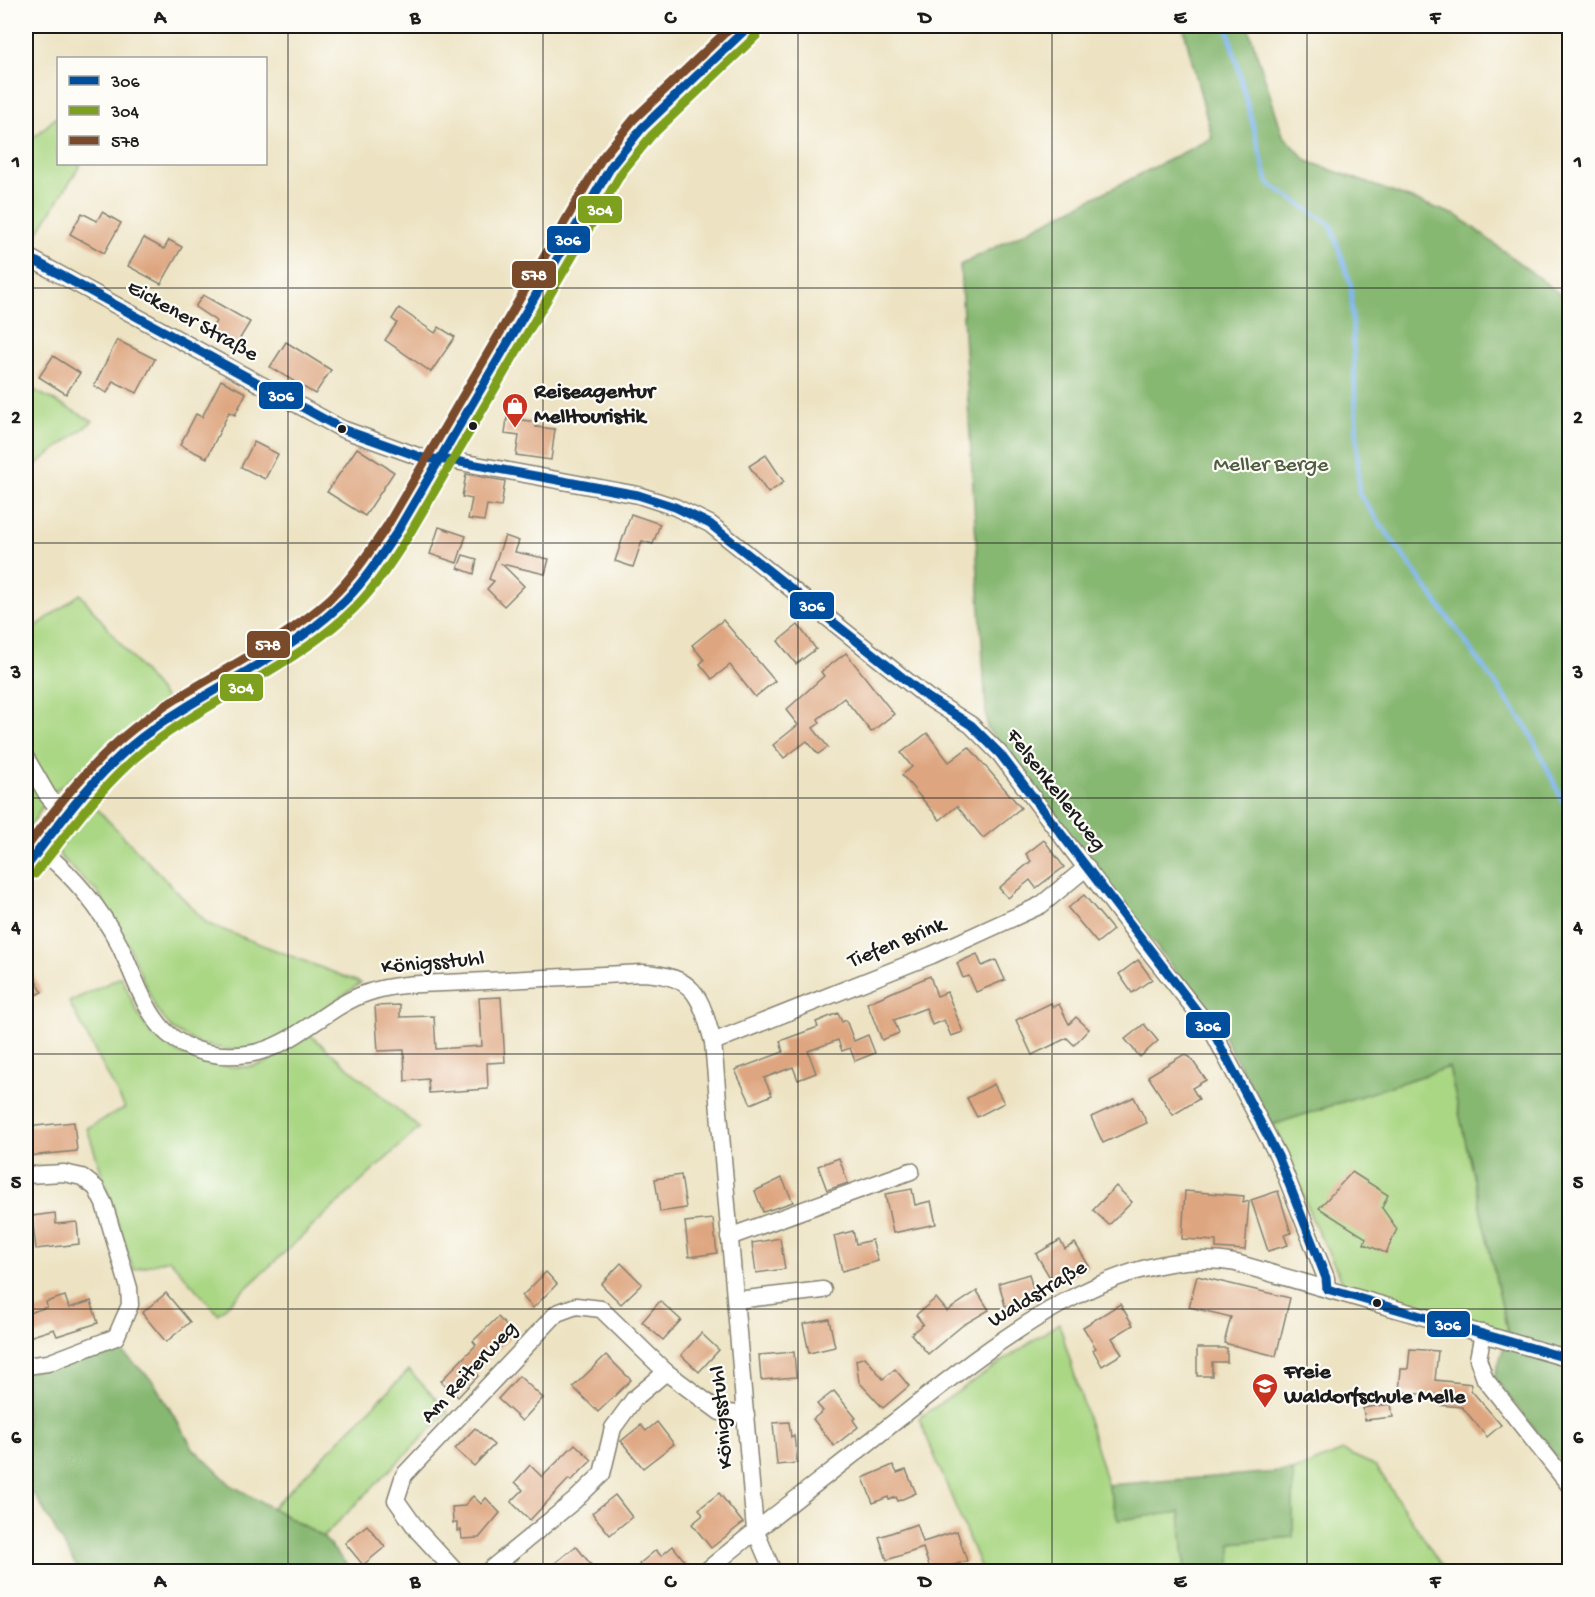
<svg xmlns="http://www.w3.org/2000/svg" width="1595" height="1597" viewBox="0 0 1595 1597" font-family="'Gochi Hand',sans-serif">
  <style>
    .green { fill: #aad784; stroke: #637a50; stroke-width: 1.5 }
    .forest { fill: #87b872; stroke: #526a47; stroke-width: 1.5 }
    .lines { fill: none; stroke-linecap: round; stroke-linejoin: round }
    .stream { stroke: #81b7f0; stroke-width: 4.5 }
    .building { fill: #dea680 }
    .minor-casing { stroke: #848070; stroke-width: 19 }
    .secondary-casing { stroke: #848070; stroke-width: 25 }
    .minor { stroke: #fff; stroke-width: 16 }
    .secondary { stroke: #fae7c3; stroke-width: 22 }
    .bus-1-casing { stroke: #fdfcf7; stroke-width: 14 }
    .bus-2-casing { stroke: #fdfcf7; stroke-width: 14 }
    .bus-3-casing { stroke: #fdfcf7; stroke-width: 14 }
    .bus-1 { stroke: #004f9f; stroke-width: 9 }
    .bus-2 { stroke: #7da01e; stroke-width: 9 }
    .bus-3 { stroke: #7a4b2a; stroke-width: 9 }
    .grid { fill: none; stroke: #1c1c1c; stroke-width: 1.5; stroke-opacity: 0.55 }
    .bus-dot { fill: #1c1c1c; stroke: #fdfcf7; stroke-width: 2 }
    .labels { text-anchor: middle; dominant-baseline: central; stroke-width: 4.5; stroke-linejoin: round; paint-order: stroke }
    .street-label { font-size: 22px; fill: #1c1c1c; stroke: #fdfcf7 }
    .poi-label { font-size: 22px; font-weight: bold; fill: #1c1c1c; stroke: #fdfcf7; text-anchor: start }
    .park-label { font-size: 22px; fill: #4e5d40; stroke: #fdfcf7 }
    .line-badge { stroke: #fdfcf7; stroke-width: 2 }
    .badge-label { font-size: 16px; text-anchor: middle; font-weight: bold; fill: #fff }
    .neatline { fill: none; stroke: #1c1c1c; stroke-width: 2 }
    .grid-label { font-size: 20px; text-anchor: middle; font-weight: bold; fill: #1c1c1c }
  </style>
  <rect width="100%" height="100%" fill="#fdfcf7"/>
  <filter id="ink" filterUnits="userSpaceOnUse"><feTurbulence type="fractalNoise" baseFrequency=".0167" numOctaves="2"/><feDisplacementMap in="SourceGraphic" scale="12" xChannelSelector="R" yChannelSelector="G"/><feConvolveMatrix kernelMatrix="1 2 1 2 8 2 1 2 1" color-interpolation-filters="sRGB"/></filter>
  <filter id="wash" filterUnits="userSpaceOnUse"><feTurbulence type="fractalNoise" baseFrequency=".008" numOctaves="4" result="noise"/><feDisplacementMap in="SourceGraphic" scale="24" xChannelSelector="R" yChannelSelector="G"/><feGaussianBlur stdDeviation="1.35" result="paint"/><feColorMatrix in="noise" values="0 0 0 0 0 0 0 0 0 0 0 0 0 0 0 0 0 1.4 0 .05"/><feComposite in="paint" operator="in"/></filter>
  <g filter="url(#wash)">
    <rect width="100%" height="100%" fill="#ede3c3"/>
    <g class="green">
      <polygon points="58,116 58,164 81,164 26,252 26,144"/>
      <polygon points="26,386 93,421 26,472"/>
      <polygon points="80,594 168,702 49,796 26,834 26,634"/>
      <polygon points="94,806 208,924 361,983 287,1033 259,1048 230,1050 198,1044 172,1029 156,1009 128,945 99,894 60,856 58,848"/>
      <path d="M121,977c9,17 17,42 30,56 23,26 84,43 116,29 14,-7 29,-19 42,-28l110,94 -201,186 -49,-55 -36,11 -46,-142 38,-20 -56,-106z"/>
      <polygon points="1449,1067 1508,1334 1343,1283 1312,1219 1286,1150 1272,1125"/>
      <polygon points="1059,1323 1118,1520 1180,1512 1185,1571 982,1571 919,1418"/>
      <polygon points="409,1370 448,1412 323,1537 272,1508"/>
      <polygon points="1343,1451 1376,1466 1445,1571 1231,1571 1230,1543 1293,1537 1293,1471"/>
    </g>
    <g class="forest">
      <polygon points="1183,26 1248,26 1283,135 1307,161 1458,216 1569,301 1569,1473 1494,1378 1508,1334 1449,1067 1272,1125 1218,1026 987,728 960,265 1212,138"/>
      <polygon points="122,1352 153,1381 193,1448 231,1485 323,1537 352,1571 79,1571 35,1495 26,1493 26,1372"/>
      <polygon points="1293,1471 1293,1537 1231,1543 1231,1571 1185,1571 1180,1512 1118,1520 1108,1485"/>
    </g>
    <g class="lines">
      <polyline class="stream" points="1227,26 1268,183 1331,225 1351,285 1359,494 1528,729 1570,816"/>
    </g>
    <g id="blocks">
      <g class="building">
        <polygon points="102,212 121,223 104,253 70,234 82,213 97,221"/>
        <polygon points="144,238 164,249 169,240 182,247 161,284 128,266"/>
        <polygon points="203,295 250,322 236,345 211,331 216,321 195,307"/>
        <polygon points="399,308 435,333 439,327 455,337 431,372 385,340 397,323 392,319"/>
        <polygon points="117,340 155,359 137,393 113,381 107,393 94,386"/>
        <polygon points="286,342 331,370 315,394 270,367"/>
        <polygon points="53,356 80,373 66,394 39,377"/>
        <polygon points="221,380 246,393 235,415 229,412 207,458 180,445 196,414 202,417"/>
        <polygon points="507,418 537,422 536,427 555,429 551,460 516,455 519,436 505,434"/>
        <polygon points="254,442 278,454 265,479 241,467"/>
        <polygon points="357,448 394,472 365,516 327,492"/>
        <polygon points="766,455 784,482 768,493 749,466"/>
        <polygon points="466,474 505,481 501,507 487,505 484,521 468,519 472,499 462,497"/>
        <polygon points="631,514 660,524 653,544 642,541 633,567 615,561"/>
        <polygon points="439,527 466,536 457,563 430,554"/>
        <polygon points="505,536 519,541 515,552 549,559 545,574 502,564 524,586 504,606 487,589 494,581 489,579"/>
        <polygon points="463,555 477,559 474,574 458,568"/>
        <polygon points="723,620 775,681 755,697 730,665 712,679 700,664 704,660 692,645"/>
        <polygon points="798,625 816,649 796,664 778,641"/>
        <polygon points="846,653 894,714 871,732 844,698 818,719 820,723 813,728 828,747 818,754 807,741 784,758 773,745 798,725 786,710 824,676 821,672"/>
        <polygon points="927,733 949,762 969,747 1021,808 983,838 957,806 940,820 902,775 912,767 901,753"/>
        <polygon points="1044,840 1064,867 1036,888 1030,880 1008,898 999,888 1031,861 1026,854"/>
        <polygon points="1084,895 1113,930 1097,943 1068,908"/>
        <polygon points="977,954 982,966 996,960 1005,980 976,992 969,976 963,978 957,963"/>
        <polygon points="1138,960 1152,979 1132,993 1119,974"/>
        <polygon points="26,961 42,992 26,1000"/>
        <polygon points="930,976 937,996 947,992 963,1032 951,1036 944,1020 932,1025 926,1008 894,1020 899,1033 882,1040 867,1003"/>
        <polygon points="501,997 505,1062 487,1063 488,1089 429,1093 428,1079 405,1081 404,1050 378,1051 375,1006 400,1005 400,1017 434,1016 436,1049 482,1046 479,998"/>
        <polygon points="1051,1003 1053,1007 1059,1004 1069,1024 1076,1017 1089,1029 1074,1045 1067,1038 1032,1055 1016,1020"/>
        <polygon points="838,1013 842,1022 846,1020 854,1041 868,1035 875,1053 855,1061 850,1048 842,1051 838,1040 808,1051 816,1073 798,1080 793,1067 764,1078 772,1095 751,1104 735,1070 783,1052 780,1041 818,1027 816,1022"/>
        <polygon points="1144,1024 1158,1041 1140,1057 1125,1039"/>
        <polygon points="1183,1055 1190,1057 1206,1080 1192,1088 1199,1099 1173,1115 1148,1076"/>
        <polygon points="994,1084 1004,1103 977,1117 967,1098"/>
        <polygon points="1134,1097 1147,1123 1103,1143 1091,1117"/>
        <polygon points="74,1122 77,1151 28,1156 26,1127"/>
        <polygon points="839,1158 848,1183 827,1190 818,1166"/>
        <polygon points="1352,1172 1388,1195 1382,1208 1397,1229 1386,1253 1364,1244 1366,1238 1319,1208"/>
        <polygon points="681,1175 686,1208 660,1212 655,1179"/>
        <polygon points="782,1178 793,1202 763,1212 755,1191"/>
        <polygon points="1116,1186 1132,1202 1109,1225 1093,1210"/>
        <polygon points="912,1189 915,1205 931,1201 936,1224 893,1233 885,1194"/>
        <polygon points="1185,1191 1244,1196 1243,1203 1249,1201 1245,1250 1216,1248 1216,1241 1182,1239"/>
        <polygon points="1278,1191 1291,1233 1284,1235 1288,1245 1268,1251 1251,1200"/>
        <polygon points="55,1213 56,1224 77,1222 79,1244 36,1249 32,1216"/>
        <polygon points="713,1219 717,1253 689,1257 685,1222"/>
        <polygon points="853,1231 856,1244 872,1240 878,1261 842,1271 834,1236"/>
        <polygon points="780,1238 785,1269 756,1273 752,1243"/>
        <polygon points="1060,1240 1065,1249 1075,1243 1089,1266 1055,1286 1036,1254"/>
        <polygon points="621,1263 642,1284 621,1304 601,1284"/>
        <polygon points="546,1272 557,1284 533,1308 522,1296"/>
        <polygon points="1029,1274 1035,1297 1005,1306 999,1283"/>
        <polygon points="1197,1276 1290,1298 1276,1356 1224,1343 1231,1317 1189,1307"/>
        <polygon points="977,1291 989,1310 963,1325 928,1354 911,1334 923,1324 916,1315 936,1298 947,1311"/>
        <polygon points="166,1293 190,1322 166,1342 142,1313"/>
        <polygon points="65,1296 69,1308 91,1301 98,1323 57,1336 54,1329 26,1338 26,1314 47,1307 46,1302"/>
        <polygon points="660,1301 681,1320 663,1340 642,1322"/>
        <polygon points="1120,1304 1133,1325 1112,1338 1122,1354 1102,1366 1093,1350 1096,1348 1083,1327"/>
        <polygon points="498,1317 514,1334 474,1372 478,1376 458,1397 441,1381 476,1345 473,1341"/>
        <polygon points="829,1319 835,1347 809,1353 803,1324"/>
        <polygon points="701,1333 719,1350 699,1372 681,1355"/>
        <polygon points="1197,1348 1227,1348 1227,1362 1212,1362 1212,1376 1197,1376"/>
        <polygon points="1410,1349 1438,1351 1435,1380 1472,1384 1471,1390 1501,1425 1487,1437 1462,1407 1440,1405 1441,1396 1399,1392 1401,1369 1408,1369"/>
        <polygon points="794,1352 796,1377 761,1380 759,1355"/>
        <polygon points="606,1355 631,1380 598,1412 573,1387"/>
        <polygon points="865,1357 883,1379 895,1369 909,1386 883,1408 859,1382 856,1360"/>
        <polygon points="519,1376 543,1398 522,1421 498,1399"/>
        <polygon points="834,1391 856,1418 853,1420 858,1427 834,1446 813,1419 823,1411 817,1404"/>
        <polygon points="1391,1404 1393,1417 1365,1420 1363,1408"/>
        <polygon points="657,1422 674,1444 643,1468 621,1441 641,1425 646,1431"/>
        <polygon points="789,1422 791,1437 794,1435 797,1463 777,1465 773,1423"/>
        <polygon points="475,1428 494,1445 474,1466 455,1449"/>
        <polygon points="575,1444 592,1460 571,1481 569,1479 530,1520 511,1502 523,1490 515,1482 530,1465 542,1477"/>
        <polygon points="893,1465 897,1473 906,1470 916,1493 898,1501 896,1497 889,1500 888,1497 873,1503 863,1478"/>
        <polygon points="719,1493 743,1523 711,1548 692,1524 703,1515 699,1509"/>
        <polygon points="615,1495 632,1517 610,1535 592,1513"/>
        <polygon points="473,1496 481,1504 486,1498 500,1513 479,1538 462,1539 461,1530 457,1531 457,1523 453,1523 452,1507 464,1506"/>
        <polygon points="917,1524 923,1542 957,1531 967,1561 931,1572 923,1548 887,1560 879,1537"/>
        <polygon points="367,1525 385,1547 363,1565 345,1543"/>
        <polygon points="576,1546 592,1566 585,1572 544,1572"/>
        <polygon points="673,1546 693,1572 645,1572 639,1564 656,1550 661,1556"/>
      </g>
    </g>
  </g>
  <g filter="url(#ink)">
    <use href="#blocks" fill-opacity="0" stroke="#848070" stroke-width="1.5"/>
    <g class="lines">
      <g class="minor-casing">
        <g id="minor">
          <polyline points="26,256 342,429 423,458 455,461 638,495 675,507 710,524 927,697 971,725 1000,754 1138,937 1213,1032 1278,1156 1326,1278 1327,1289"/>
          <polyline points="26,758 48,796 66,817"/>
          <path d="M40,849c34,27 60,58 80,97 14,29 24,65 47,87 22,20 53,25 81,21 45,-6 77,-47 119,-61 31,-11 67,-9 99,-11 59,-3 118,-6 177,-9 52,3 57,22 70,69l42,488 18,42"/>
          <polyline points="713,1042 932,955 1041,905 1087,867"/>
          <polyline points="26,1175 64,1173 82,1177 96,1188 104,1204 129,1288 130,1305 116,1337 48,1363 26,1366"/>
          <polyline points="729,1237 911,1171"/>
          <polyline points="737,1300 823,1290"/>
          <polyline points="1483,1333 1478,1359 1485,1379 1570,1486"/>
          <polyline points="456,1572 418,1531 396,1500 404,1475 557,1313 576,1306 601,1309 666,1372 720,1412 746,1415"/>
          <polyline points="487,1572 574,1501 602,1474 613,1428 634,1399 666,1372"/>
          <path d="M705,1572c55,-46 112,-89 168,-133 94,-73 236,-200 363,-176l334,96"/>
        </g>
      </g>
      <g class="secondary-casing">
        <path id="secondary" d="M26,867c26,-33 59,-80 90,-108 63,-58 147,-89 212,-143 29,-23 49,-54 69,-84l215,-367 30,-37 107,-102"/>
      </g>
      <use href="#minor" class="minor"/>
      <use href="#secondary" class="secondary"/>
      <g class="bus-1-casing">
        <g id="bus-1">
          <polyline points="26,256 342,429 423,458 455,461 638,495 675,507 710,524 927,697 971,725 1000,754 1213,1032 1278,1156 1326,1278 1327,1289"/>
          <path d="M26,867c35,-46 69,-93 115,-129 62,-48 139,-77 197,-131 24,-21 41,-49 59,-75l215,-367 30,-37 107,-102"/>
          <polyline points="1327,1289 1570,1359"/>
        </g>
      </g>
      <g class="bus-2-casing">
        <path id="bus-2" d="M35,874c35,-44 68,-91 112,-126 63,-49 139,-78 198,-131 25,-22 44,-51 62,-79l215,-366 29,-36 106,-101"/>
      </g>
      <g class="bus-3-casing">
        <path id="bus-3" d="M26,848c32,-43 64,-85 107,-119 62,-49 139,-77 198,-131 22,-21 39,-47 56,-72l215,-368 32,-39 98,-93"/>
      </g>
      <use href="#bus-1" class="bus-1"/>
      <use href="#bus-2" class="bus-2"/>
      <use href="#bus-3" class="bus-3"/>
    </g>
  </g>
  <path class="grid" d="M288,26v1546M543,26v1546M798,26v1546M1052,26v1546M1307,26v1546M26,288h1544M26,543h1544M26,798h1544M26,1054h1544M26,1309h1544"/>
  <defs>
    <g id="shop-pin" transform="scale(1.35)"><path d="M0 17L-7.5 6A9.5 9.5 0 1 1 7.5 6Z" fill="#c8321e" stroke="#fdfcf7"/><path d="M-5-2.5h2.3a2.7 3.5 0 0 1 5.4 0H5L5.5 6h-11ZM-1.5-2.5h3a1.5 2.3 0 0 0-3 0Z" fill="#fff"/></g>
    <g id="school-pin" transform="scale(1.35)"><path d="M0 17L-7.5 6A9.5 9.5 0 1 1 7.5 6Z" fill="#c8321e" stroke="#fdfcf7"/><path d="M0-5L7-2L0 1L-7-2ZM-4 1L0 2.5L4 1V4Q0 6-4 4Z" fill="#fff"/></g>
  </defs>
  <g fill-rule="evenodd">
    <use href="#shop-pin" x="515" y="406"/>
    <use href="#school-pin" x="1265" y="1386"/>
  </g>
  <g class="bus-dot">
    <circle cx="473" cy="426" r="5"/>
    <circle cx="342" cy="429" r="5"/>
    <circle cx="1377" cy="1303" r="5"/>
  </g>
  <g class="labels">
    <g class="street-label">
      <text transform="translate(192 322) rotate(29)">Eickener Straße</text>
      <text transform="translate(1055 791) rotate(52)">Felsenkellerweg</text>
      <text transform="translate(897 944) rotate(-22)">Tiefen Brink</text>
      <text transform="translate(433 964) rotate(-5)">Königsstuhl</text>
      <text transform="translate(1038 1295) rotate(-31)">Waldstraße</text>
      <text transform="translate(470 1373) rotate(-47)">Am Reiterweg</text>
      <text transform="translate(723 1417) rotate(-95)">Königsstuhl</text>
    </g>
    <g class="poi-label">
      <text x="534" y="393">Reiseagentur<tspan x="534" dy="25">Melltouristik</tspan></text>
      <text x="1284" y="1373">Freie<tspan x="1284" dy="25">Waldorfschule Melle</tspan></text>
    </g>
    <g class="park-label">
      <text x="1271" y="466">Meller Berge</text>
    </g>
  </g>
  <g class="line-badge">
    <rect x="577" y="195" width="46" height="29" rx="6" fill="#7da01e"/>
    <rect x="546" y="225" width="45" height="29" rx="6" fill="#004f9f"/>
    <rect x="511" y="260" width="46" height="29" rx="6" fill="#7a4b2a"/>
    <rect x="258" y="381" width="46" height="29" rx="6" fill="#004f9f"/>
    <rect x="789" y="591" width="46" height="29" rx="6" fill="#004f9f"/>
    <rect x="246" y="630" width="45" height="29" rx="6" fill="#7a4b2a"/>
    <rect x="219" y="673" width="45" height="29" rx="6" fill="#7da01e"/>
    <rect x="1185" y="1011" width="46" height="28" rx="6" fill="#004f9f"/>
    <rect x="1426" y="1310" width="45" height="28" rx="6" fill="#004f9f"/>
  </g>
  <g class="badge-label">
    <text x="600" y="215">304</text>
    <text x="568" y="245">306</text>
    <text x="534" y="280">578</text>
    <text x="281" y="401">306</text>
    <text x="812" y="611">306</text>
    <text x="268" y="650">578</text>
    <text x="241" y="693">304</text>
    <text x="1208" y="1031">306</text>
    <text x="1448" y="1330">306</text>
  </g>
  <rect width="1595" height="1597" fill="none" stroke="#fdfcf7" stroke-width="66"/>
  <rect x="57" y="57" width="210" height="108" fill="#fdfcf7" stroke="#a3a29f" stroke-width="1.5"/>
  <rect x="69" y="76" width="30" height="9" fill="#004f9f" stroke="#a3a29f" stroke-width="1.5"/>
  <text x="111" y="87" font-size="18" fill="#1c1c1c">306</text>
  <rect x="69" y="106" width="30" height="9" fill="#7da01e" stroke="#a3a29f" stroke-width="1.5"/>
  <text x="111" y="117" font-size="18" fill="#1c1c1c">304</text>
  <rect x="69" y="136" width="30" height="9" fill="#7a4b2a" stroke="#a3a29f" stroke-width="1.5"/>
  <text x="111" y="147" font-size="18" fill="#1c1c1c">578</text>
  <rect x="33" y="33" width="1529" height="1531" class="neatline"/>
  <g class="grid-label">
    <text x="160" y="23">A</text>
    <text x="415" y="23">B</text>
    <text x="670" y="23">C</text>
    <text x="925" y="23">D</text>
    <text x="1180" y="23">E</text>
    <text x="1435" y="23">F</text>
    <text x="16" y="167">1</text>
    <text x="1578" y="167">1</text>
    <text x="16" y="423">2</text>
    <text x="1578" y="423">2</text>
    <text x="16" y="678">3</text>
    <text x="1578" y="678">3</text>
    <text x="16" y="933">4</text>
    <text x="1578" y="933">4</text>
    <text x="16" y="1188">5</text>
    <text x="1578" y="1188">5</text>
    <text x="16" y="1443">6</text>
    <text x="1578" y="1443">6</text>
    <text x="160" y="1587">A</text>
    <text x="415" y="1587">B</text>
    <text x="670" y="1587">C</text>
    <text x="925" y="1587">D</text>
    <text x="1180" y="1587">E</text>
    <text x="1435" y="1587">F</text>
  </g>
</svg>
